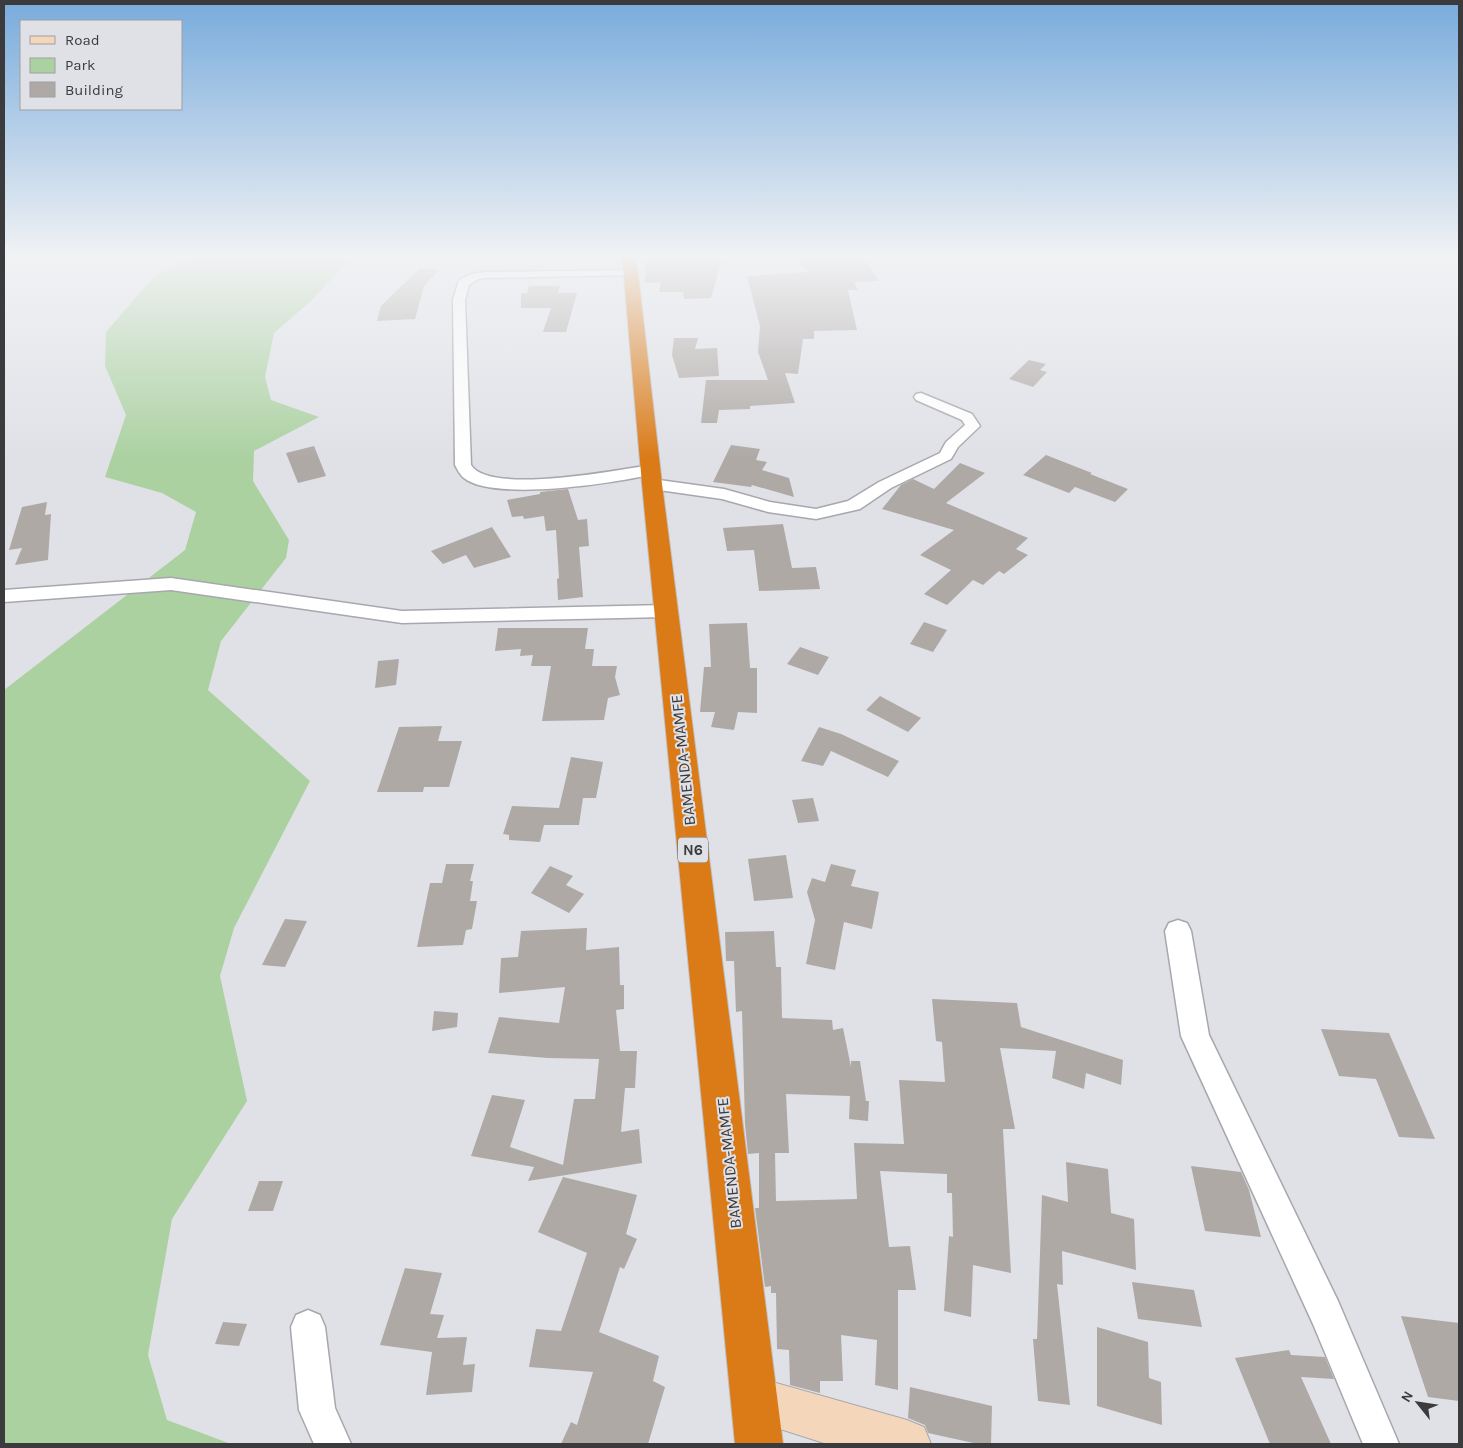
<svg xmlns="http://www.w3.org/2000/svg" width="1463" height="1448" viewBox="0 0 1463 1448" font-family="Karla,sans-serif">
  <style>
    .green { fill: #abd1a1 }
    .building { fill: #afa9a6 }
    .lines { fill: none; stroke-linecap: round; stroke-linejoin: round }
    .street-casing { stroke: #a7a7ad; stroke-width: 3 }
    .secondary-casing { stroke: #a7a7ad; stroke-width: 2 }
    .highway-casing { stroke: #c0c0c1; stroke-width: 2 }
    .street { fill: #fff; fill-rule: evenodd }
    .secondary { fill: #f4d7ba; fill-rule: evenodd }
    .highway { fill: #da7b18; fill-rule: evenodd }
    .labels { text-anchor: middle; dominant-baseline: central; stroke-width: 4; stroke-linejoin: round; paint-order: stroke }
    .shield { fill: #e0e1e7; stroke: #6c6d70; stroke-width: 1 }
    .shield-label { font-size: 15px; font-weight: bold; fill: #3b3b3d }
    .street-label { font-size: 16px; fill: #3b3b3d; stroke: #e0e1e7 }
  </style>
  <rect width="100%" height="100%" fill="#e0e1e7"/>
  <polygon class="green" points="203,255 354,255 312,300 274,333 265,377 271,400 319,417 254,451 253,481 289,540 286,558 221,641 208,690 310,781 234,928 220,976 247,1101 172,1219 148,1355 167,1420 231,1444 4,1444 4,690 185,550 196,512 162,493 105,477 126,415 105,366 106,332 157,273"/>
  <g class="building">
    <polygon points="647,255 723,255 711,298 684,299 683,292 659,292 661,282 645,283"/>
    <polygon points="792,255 861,255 879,281 854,282 858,290 848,290 857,330 814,331 814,339 803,339 798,374 785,373 795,403 750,406 750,409 719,410 717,423 701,423 706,380 768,380 758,352 760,326 747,276 809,272"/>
    <polygon points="420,268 439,270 424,286 415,319 377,321 381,306"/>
    <polygon points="529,286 560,286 558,293 577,293 566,332 543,332 551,308 521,308 521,293 527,293"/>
    <polygon points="674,338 698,338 695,349 717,348 719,376 679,378 672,355"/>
    <polygon points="1029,360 1046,364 1040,370 1047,372 1033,387 1009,379"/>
    <polygon points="731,445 760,449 756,460 767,462 762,470 789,478 794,497 752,485 751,487 713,482"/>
    <polygon points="314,446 326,476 298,483 286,453"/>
    <polygon points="1046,455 1092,473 1090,474 1128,489 1115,502 1075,487 1069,493 1023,475"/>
    <polygon points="960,463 985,473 946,503 1028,538 1016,549 1028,555 1004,574 999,571 983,585 973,580 947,605 924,594 951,570 920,555 954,530 882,509 901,485 913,479 934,489"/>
    <polygon points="568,489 578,520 587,519 589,546 579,547 583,597 558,600 557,579 559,578 556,530 546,531 544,516 524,519 523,516 512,517 507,500 540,494 540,492"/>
    <polygon points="47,502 45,515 51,514 48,560 15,565 22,548 9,550 22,507"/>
    <polygon points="783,524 792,568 816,567 820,589 759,591 754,550 727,551 723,528"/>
    <polygon points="492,527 511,557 474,568 466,555 443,564 431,551"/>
    <polygon points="924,622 947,630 933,652 910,644"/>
    <polygon points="747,623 750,668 757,668 757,713 738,712 734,730 711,727 715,712 700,712 704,667 711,667 709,624"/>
    <polygon points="498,628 588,628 585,649 594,649 592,666 617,666 615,677 620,695 608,698 604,720 542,721 551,666 531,666 533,655 520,656 521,649 495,651"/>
    <polygon points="800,647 829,657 818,675 787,664"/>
    <polygon points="399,659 396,685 375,688 378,661"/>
    <polygon points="880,696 921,718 908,732 866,710"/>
    <polygon points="442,726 438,741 462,741 449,787 424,787 423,792 377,792 399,727"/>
    <polygon points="819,727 841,734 899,761 888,777 831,751 823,766 801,761"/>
    <polygon points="571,757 603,762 596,798 583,798 579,825 544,825 540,842 509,840 509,835 503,834 512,806 559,808"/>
    <polygon points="813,798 819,821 798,823 792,800"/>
    <polygon points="786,855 793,898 754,901 748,859"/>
    <polygon points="446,864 474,864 470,881 473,881 470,901 477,901 472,929 466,930 463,945 417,947 430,883 442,883"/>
    <polygon points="831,864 856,870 851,886 879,892 872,929 844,922 835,970 806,964 815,920 807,892 812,878 825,882"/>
    <polygon points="550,866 573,876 566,885 584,894 569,913 531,893"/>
    <polygon points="285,919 307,921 285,967 262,965"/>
    <polygon points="587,928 586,950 619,947 620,985 624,985 624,1009 616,1010 620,1051 637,1051 635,1088 625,1088 621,1132 639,1129 642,1163 528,1181 534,1167 471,1156 492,1095 525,1100 510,1147 563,1165 574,1099 595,1099 599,1059 548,1058 488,1053 499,1017 559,1023 565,987 499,993 501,958 518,957 521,931"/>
    <polygon points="774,931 776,967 781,967 782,1018 832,1020 833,1030 843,1028 851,1067 851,1061 860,1061 866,1101 869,1101 868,1121 849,1119 850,1096 786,1094 789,1153 775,1153 776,1201 857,1199 854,1143 904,1144 899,1080 945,1082 942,1042 936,1041 932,999 1017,1003 1021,1027 1123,1060 1121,1085 1086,1073 1084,1089 1052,1078 1056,1051 1000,1048 1015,1129 1003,1129 1011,1273 973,1265 971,1317 944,1311 949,1236 953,1237 952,1193 947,1193 947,1174 880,1171 889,1247 910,1246 916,1290 898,1290 898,1390 875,1385 877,1340 841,1335 843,1381 820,1381 820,1393 790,1385 789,1350 777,1349 776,1293 771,1293 771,1286 765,1287 755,1208 759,1208 759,1153 748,1154 745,1124 742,1011 736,1012 734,961 726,961 725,932"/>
    <polygon points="434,1011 458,1013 457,1027 432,1031"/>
    <polygon points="1321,1029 1389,1033 1435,1139 1399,1137 1376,1079 1339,1076"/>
    <polygon points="1066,1162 1108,1169 1111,1213 1134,1219 1136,1270 1062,1251 1063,1285 1057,1284 1070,1405 1038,1401 1033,1339 1037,1339 1042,1195 1068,1202"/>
    <polygon points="1191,1166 1241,1172 1249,1190 1261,1237 1205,1231"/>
    <polygon points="563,1177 637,1195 626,1234 637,1239 624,1269 620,1267 599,1332 659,1356 653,1381 665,1387 648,1444 561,1444 571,1422 577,1425 593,1372 529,1367 536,1329 561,1331 587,1253 538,1232"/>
    <polygon points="259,1181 283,1181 273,1211 248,1211"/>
    <polygon points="405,1268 442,1273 430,1314 444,1315 437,1338 467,1337 463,1365 475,1364 472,1392 426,1395 432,1352 380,1345"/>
    <polygon points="1132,1282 1194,1290 1202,1327 1138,1319"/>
    <polygon points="1401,1316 1459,1323 1459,1401 1428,1397"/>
    <polygon points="223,1322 247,1324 239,1346 215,1344"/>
    <polygon points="1097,1327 1148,1342 1149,1378 1161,1382 1162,1425 1097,1406"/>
    <polygon points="1289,1350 1291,1355 1325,1357 1334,1379 1301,1377 1331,1444 1270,1444 1235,1358"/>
    <polygon points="910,1387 992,1406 991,1444 978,1444 928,1433 925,1425 908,1418"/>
  </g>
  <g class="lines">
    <g class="street-casing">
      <g id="street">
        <path d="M631,270l6,3 -2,2 -150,3 -7,1 -9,6 -4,15 6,165c18,30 147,5 180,0l6,2 2,3 -2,3c-38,10 -163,29 -193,5 -4,-3 -7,-9 -9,-13l-2,-165 6,-20 12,-6 14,-2z"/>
        <polygon points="921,393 972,414 980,426 958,447 951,459 891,488 860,509 816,519 768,512 722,499 652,489 644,484 652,479 724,489 770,502 816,509 848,501 879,482 940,453 946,442 965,425 962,420 916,400 914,397 916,394"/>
        <polygon points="171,578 402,611 666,605 673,607 675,611 673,615 666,617 402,623 171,590 4,602 4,590"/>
        <polygon points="1178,920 1187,923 1191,931 1209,1035 1338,1301 1399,1444 1363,1444 1313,1324 1181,1036 1165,931 1169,923"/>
        <polygon points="308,1310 320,1315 325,1327 335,1408 351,1444 314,1444 299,1410 291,1327 296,1315"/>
      </g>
    </g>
    <g class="secondary-casing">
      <polygon id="secondary" points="755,1377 907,1420 924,1427 931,1444 827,1444 739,1416 732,1400 739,1384"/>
    </g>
    <g class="highway-casing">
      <polygon id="highway" points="622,255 636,255 662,484 783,1444 735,1444 642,484"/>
    </g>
    <use href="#street" class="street"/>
    <use href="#secondary" class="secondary"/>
    <use href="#highway" class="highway"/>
  </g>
  <linearGradient id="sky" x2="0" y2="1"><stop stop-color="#78abdc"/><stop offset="0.56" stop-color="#f1f2f4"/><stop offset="1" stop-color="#f1f2f4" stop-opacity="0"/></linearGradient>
  <rect width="1463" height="458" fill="url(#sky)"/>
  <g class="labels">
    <rect class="shield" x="678" y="837.5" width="30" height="25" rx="4"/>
    <g class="shield-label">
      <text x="693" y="850">N6</text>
    </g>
    <g class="street-label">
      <text transform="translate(683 760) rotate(-96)">BAMENDA-MAMFE</text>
      <text transform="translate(729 1163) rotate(-96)">BAMENDA-MAMFE</text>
    </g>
  </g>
  <rect width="1463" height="1448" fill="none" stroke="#3b3b3d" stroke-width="10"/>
  <rect x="20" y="20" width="162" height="90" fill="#e0e1e7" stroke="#9e9fa3"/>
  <rect x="30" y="36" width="25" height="8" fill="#f4d7ba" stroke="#9e9fa3"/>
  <text x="65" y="45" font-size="15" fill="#3b3b3d">Road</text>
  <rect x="30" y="58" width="25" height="15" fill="#abd1a1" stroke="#9e9fa3"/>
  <text x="65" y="70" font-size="15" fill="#3b3b3d">Park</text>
  <rect x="30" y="82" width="25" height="15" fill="#afa9a6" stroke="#9e9fa3"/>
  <text x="65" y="95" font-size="15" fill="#3b3b3d">Building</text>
  <g transform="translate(1418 1403) rotate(300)" stroke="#e0e1e7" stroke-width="4" paint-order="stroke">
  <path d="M0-4L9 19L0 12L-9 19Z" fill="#3b3b3d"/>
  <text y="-8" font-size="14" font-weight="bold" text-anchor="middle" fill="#3b3b3d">N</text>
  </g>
</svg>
